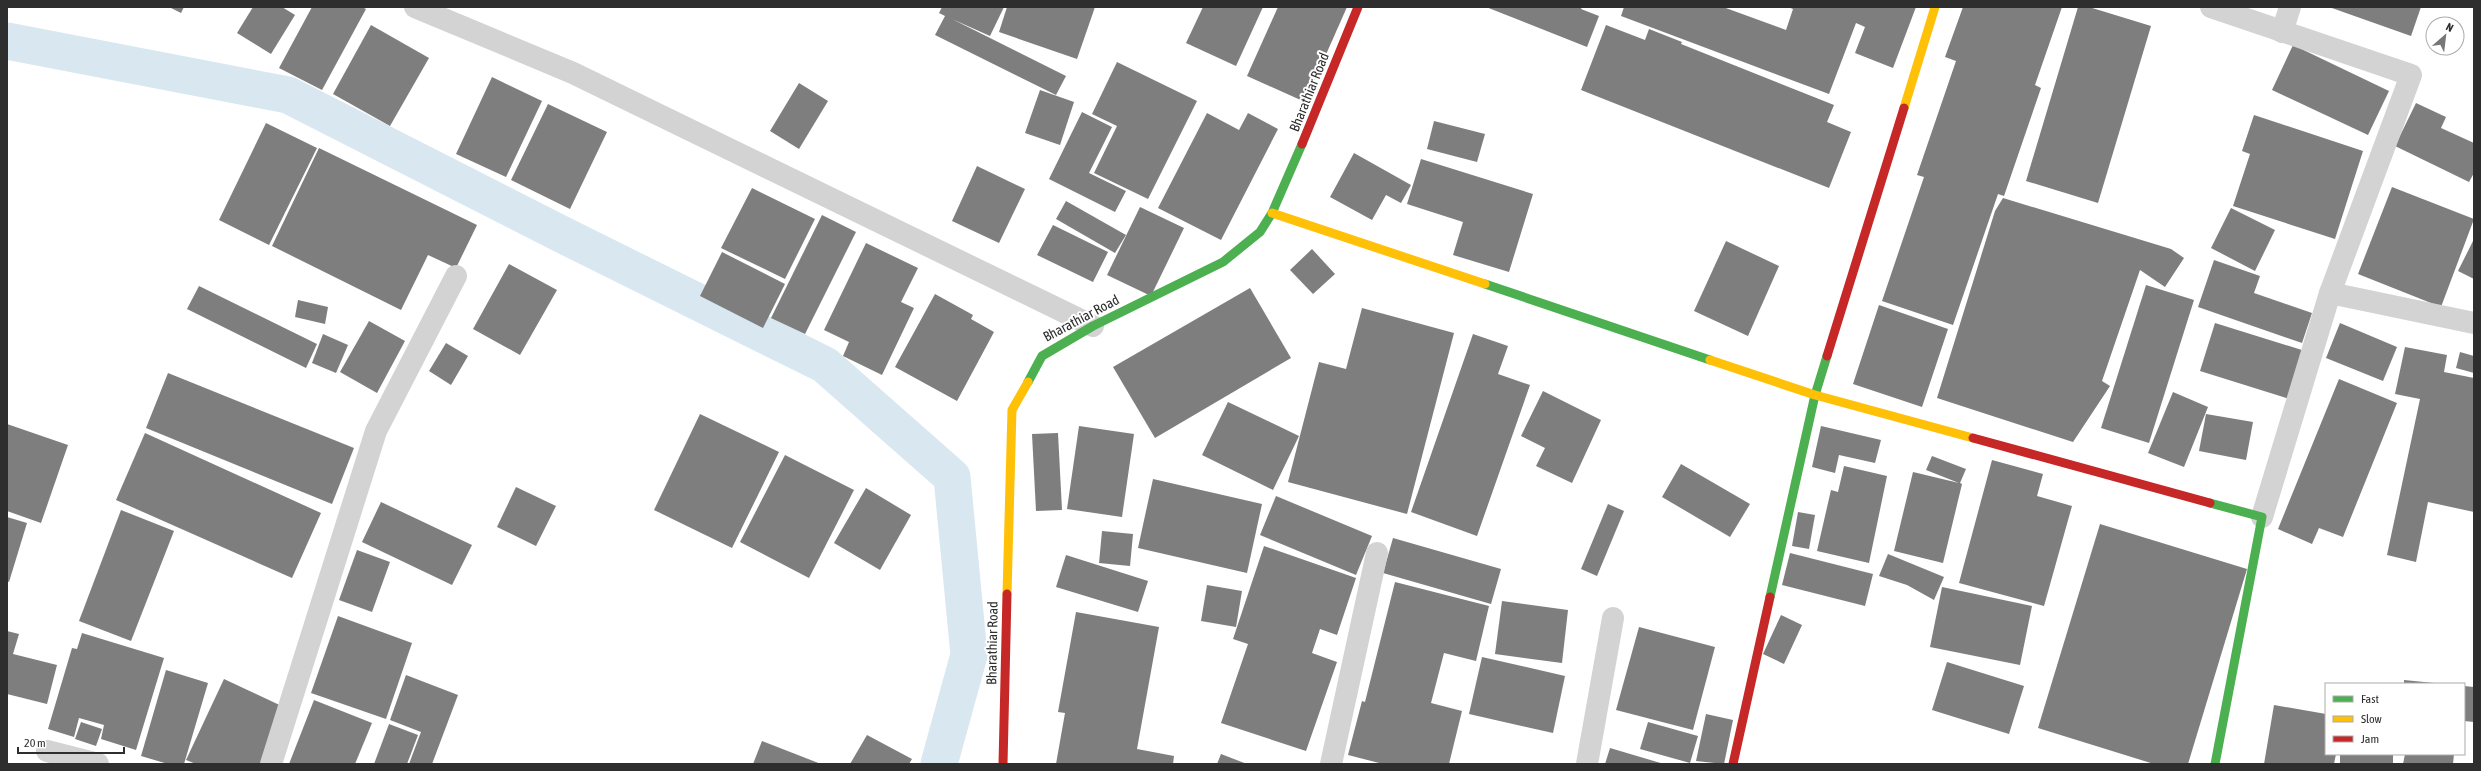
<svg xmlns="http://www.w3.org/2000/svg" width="2481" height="771" viewBox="0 0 2481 771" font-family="'Asap Condensed',sans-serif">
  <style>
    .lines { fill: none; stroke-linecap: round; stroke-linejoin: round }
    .canal { stroke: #d9e7f0; stroke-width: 37 }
    .building { fill: #7e7e7e }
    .street { stroke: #d3d3d3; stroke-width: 22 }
    .fast { stroke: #4caf50; stroke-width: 9 }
    .slow { stroke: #ffc107; stroke-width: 9 }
    .jam { stroke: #c62828; stroke-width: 9 }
    .labels { text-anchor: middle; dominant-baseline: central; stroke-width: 4; stroke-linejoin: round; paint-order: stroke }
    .street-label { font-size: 14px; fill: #2e2e2e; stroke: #fff }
  </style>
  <rect width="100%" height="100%" fill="#fff"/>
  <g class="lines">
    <polyline class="canal" points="7,41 288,95 561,234 825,365 952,477 969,655 939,764"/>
  </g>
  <g class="building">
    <polygon points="169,7 184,7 181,13"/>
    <polygon points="253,7 282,7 295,15 271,54 237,33"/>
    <polygon points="312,7 362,7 366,9 322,90 279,68"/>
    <polygon points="942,7 1004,7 990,36 952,19 1066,76 1056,95 935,35 945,16 939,13"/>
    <polygon points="1007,7 1095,7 1077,59 999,32"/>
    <polygon points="1203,7 1263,7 1236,66 1186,43"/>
    <polygon points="1278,7 1347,7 1305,102 1247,76"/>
    <polygon points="1486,7 1582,7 1581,9 1599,16 1587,47"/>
    <polygon points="1624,7 1723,7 1786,30 1793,9 1788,7 1916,7 1893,68 1855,53 1865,27 1856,23 1829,94 1621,16"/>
    <polygon points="1963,7 2062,7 2035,85 2041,88 2004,196 1998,194 1953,325 1882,301 1924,177 1917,175 1956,61 1945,57"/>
    <polygon points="2078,7 2089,7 2151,26 2098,203 2026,181"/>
    <polygon points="2329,7 2421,7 2411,36"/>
    <polygon points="371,25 429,58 390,126 333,94"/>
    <polygon points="1606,25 1645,40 1649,29 1682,42 1681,44 1834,105 1827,122 1851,132 1829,188 1581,90"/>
    <polygon points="2293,45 2389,91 2368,135 2272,90"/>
    <polygon points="1117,62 1197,101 1148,199 1094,173 1117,126 1092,114"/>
    <polygon points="492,77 542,101 506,177 456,154"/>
    <polygon points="799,83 828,101 799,149 770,131"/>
    <polygon points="1040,90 1074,102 1060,145 1025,133"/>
    <polygon points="2416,103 2446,117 2441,128 2474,143 2474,173 2469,182 2395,146"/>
    <polygon points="548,104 607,132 570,209 511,180"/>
    <polygon points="1082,112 1112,127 1089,173 1126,191 1115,212 1049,179"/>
    <polygon points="1207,113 1239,130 1248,113 1278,129 1221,240 1158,208"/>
    <polygon points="2254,115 2363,151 2335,239 2233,206 2250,154 2242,151"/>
    <polygon points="1434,121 1485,134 1477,162 1427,149"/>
    <polygon points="266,123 317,148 269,245 219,220"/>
    <polygon points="319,148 477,225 456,268 428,255 401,310 272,246"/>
    <polygon points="1354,153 1411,185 1401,203 1386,195 1372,220 1330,197"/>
    <polygon points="1421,159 1533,194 1509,272 1453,255 1463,222 1407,204"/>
    <polygon points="977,166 1025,189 999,243 952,221"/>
    <polygon points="2392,187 2474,219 2441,307 2358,274"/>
    <polygon points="752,188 815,219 785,279 721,248"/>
    <polygon points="2003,198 2171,249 2184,258 2165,287 2140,270 2102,381 2110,386 2073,442 1937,398 1995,211"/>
    <polygon points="1066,201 1126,235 1115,253 1056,219"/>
    <polygon points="1140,207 1184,228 1151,296 1107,275"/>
    <polygon points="2231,208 2275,230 2255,271 2211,248"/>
    <polygon points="822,215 856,232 805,334 771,318"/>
    <polygon points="1053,225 1108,252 1093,282 1037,255"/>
    <polygon points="2474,239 2474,279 2458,271"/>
    <polygon points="1726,241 1779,266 1748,336 1694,311"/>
    <polygon points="866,243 918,268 901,302 914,308 882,375 843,356 849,342 824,330"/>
    <polygon points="1312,249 1335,274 1313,294 1290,270"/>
    <polygon points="722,252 785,284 763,328 700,296"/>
    <polygon points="2214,260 2260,276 2254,293 2312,313 2302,343 2198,307"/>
    <polygon points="509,264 557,290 520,355 473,329"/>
    <polygon points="2146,285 2194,300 2149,443 2101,428"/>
    <polygon points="199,286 317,344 306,368 187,309"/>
    <polygon points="1250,288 1291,358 1155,438 1113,367"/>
    <polygon points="935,294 973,315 971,319 994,332 957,401 895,367"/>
    <polygon points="298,300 328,307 325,324 295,317"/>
    <polygon points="1879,305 1948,329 1922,407 1853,384"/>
    <polygon points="1362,308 1454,333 1407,514 1288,482 1319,362 1346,369"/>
    <polygon points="369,321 405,341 377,393 340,372"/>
    <polygon points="2215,323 2305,351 2290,399 2200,371"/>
    <polygon points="2340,323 2397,347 2383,381 2326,358"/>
    <polygon points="323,334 348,345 336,373 312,363"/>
    <polygon points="1473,334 1508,346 1498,374 1530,385 1477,536 1411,512"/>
    <polygon points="446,343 468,356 451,385 429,371"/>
    <polygon points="2405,347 2447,355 2444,372 2474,378 2474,512 2428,502 2416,562 2387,555 2420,399 2395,394"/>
    <polygon points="2460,352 2474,356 2474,373 2456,368"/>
    <polygon points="168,373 354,448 332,504 146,428"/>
    <polygon points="2339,379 2397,403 2343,537 2319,528 2312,544 2278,529"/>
    <polygon points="1543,391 1601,420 1572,483 1536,466 1545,448 1521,436"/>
    <polygon points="2173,392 2208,407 2184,467 2148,453"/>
    <polygon points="1228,402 1299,436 1273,490 1202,455"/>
    <polygon points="700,414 779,452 732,548 654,510"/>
    <polygon points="2206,414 2253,422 2246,460 2199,451"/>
    <polygon points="7,424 68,445 41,523 7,511"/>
    <polygon points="1079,426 1134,434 1122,517 1067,509"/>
    <polygon points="1821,426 1881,440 1875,463 1839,455 1835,473 1812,467"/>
    <polygon points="145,433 321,513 292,578 116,500"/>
    <polygon points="1058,433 1062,510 1036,511 1032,434"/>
    <polygon points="785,455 854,490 809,578 740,542"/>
    <polygon points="1932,456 1966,469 1960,483 1962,484 1943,563 1894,551 1913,472 1959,483 1926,470"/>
    <polygon points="1992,460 2043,474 2037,496 2072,506 2044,606 1959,583"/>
    <polygon points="1681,464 1750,504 1730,537 1662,497"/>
    <polygon points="1844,466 1887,476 1869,563 1817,551 1831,490 1838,492"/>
    <polygon points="1153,479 1262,504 1247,573 1138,548"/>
    <polygon points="516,487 556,506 536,546 497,527"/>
    <polygon points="866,488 911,515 880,570 834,543"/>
    <polygon points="1276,496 1372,536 1356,575 1260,535"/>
    <polygon points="381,502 472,545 452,585 362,542"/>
    <polygon points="1608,504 1624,511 1597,576 1581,569"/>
    <polygon points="121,510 174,531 131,641 79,621"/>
    <polygon points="1798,512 1815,515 1809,549 1792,546"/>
    <polygon points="7,517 27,523 9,582 7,581"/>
    <polygon points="2100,524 2247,569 2188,764 2154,764 2038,728"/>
    <polygon points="1102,531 1133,534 1130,566 1099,563"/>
    <polygon points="1393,538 1501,569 1491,604 1383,573"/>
    <polygon points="1264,546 1356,578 1337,635 1320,629 1312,653 1337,662 1306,751 1221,723 1248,644 1233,639"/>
    <polygon points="357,550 390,562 372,612 339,600"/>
    <polygon points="1790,553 1873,574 1865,606 1782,585"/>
    <polygon points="1888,554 1944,577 1934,600 1907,585 1879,576"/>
    <polygon points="1066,555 1148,581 1138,612 1056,587"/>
    <polygon points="1395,582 1489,606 1476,661 1444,653 1431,703 1462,711 1449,764 1383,764 1348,755 1362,701 1365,702"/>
    <polygon points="1207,585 1242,591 1236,627 1201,621"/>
    <polygon points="1942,587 2032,606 2020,665 1930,647"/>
    <polygon points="1502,601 1568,610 1562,663 1495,654"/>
    <polygon points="1076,612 1159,627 1137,749 1174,756 1173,764 1056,764 1065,713 1058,712"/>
    <polygon points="1781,615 1802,625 1784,664 1763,654"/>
    <polygon points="338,616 412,643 386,719 311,693"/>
    <polygon points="1639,627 1715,647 1693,730 1616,710"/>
    <polygon points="7,631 19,634 13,654 57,665 47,704 7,694"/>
    <polygon points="82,633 164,658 136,750 101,739 104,725 79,718 74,737 48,729 72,648 77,649"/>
    <polygon points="1482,657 1565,676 1553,733 1469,714"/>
    <polygon points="1947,662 2024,686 2009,734 1932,710"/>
    <polygon points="166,670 208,683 184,764 168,764 141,756"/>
    <polygon points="406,675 458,695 432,764 409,764 421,732 390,720"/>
    <polygon points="224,679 288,709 262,764 196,764 186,760"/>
    <polygon points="2404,680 2434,683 2434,684 2404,684"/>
    <polygon points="2464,686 2474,687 2474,722 2464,721"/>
    <polygon points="314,700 372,723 355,764 289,764"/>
    <polygon points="2274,705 2326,714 2326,754 2336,754 2334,764 2264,764"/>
    <polygon points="1706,714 1733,720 1724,764 1696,761"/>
    <polygon points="81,722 102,729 96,746 75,739"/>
    <polygon points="1648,722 1698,736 1690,763 1640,749"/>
    <polygon points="389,724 418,735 407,764 374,764"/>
    <polygon points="867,735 912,759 909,764 850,764"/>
    <polygon points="762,741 821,764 753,764"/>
    <polygon points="1610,748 1664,764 1605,764"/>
    <polygon points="1221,754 1247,764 1217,764"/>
    <rect x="2340" y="754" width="53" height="10"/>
    <polygon points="2405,754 2454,754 2453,764 2403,764"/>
  </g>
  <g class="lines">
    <g class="street">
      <polyline points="415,7 573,73 1093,326"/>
      <polyline points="2211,7 2411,75 2330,293 2262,517"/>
      <polyline points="2282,32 2290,7"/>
      <polyline points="2330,293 2474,323"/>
      <polyline points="47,751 98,764"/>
      <polyline points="271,764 376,431 456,276"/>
      <polyline points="1331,764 1377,553"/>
      <polyline points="1587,764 1613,618"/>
    </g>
    <g class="fast">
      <polyline points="1485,284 1710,360"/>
      <polyline points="1028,382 1042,356 1093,326 1223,262 1260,232 1272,213 1302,144"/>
      <polyline points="2210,503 2262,517 2215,764"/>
      <polyline points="1770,597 1815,395 1827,356"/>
    </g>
    <g class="slow">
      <polyline points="1904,108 1935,7"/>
      <polyline points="1272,213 1485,284"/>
      <polyline points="1710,360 1815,395 1973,438"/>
      <polyline points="1007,594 1012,410 1028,382"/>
    </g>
    <g class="jam">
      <polyline points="1302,144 1358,7"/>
      <polyline points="1827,356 1904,108"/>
      <polyline points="1973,438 2210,503"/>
      <polyline points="1003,764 1007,594"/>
      <polyline points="1733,764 1770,597"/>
    </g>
  </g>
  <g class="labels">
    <g class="street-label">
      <text transform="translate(1309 92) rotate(-68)">Bharathiar Road</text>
      <text transform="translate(1081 318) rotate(-28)">Bharathiar Road</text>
      <text transform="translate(992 643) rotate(-89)">Bharathiar Road</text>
    </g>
  </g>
  <rect width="2481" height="771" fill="none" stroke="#2e2e2e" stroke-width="16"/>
  <rect x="2325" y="683" width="140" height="72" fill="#ffffff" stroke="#ababab"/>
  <rect x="2333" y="696" width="20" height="6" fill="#4caf50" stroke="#ababab"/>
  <text x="2361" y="703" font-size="12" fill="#2e2e2e">Fast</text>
  <rect x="2333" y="716" width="20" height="6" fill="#ffc107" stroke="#ababab"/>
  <text x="2361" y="723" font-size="12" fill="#2e2e2e">Slow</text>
  <rect x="2333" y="736" width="20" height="6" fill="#c62828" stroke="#ababab"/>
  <text x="2361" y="743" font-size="12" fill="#2e2e2e">Jam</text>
  <g transform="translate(2445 36) rotate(28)"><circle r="19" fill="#ffffff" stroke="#ababab"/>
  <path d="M0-3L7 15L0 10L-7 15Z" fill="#777777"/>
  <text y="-6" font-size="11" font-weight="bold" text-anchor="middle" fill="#2e2e2e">N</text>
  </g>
  <path d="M18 747v6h106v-6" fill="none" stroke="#2e2e2e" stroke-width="2"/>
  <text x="24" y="747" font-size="12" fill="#2e2e2e" stroke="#ffffff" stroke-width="3" paint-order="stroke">20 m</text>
</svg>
